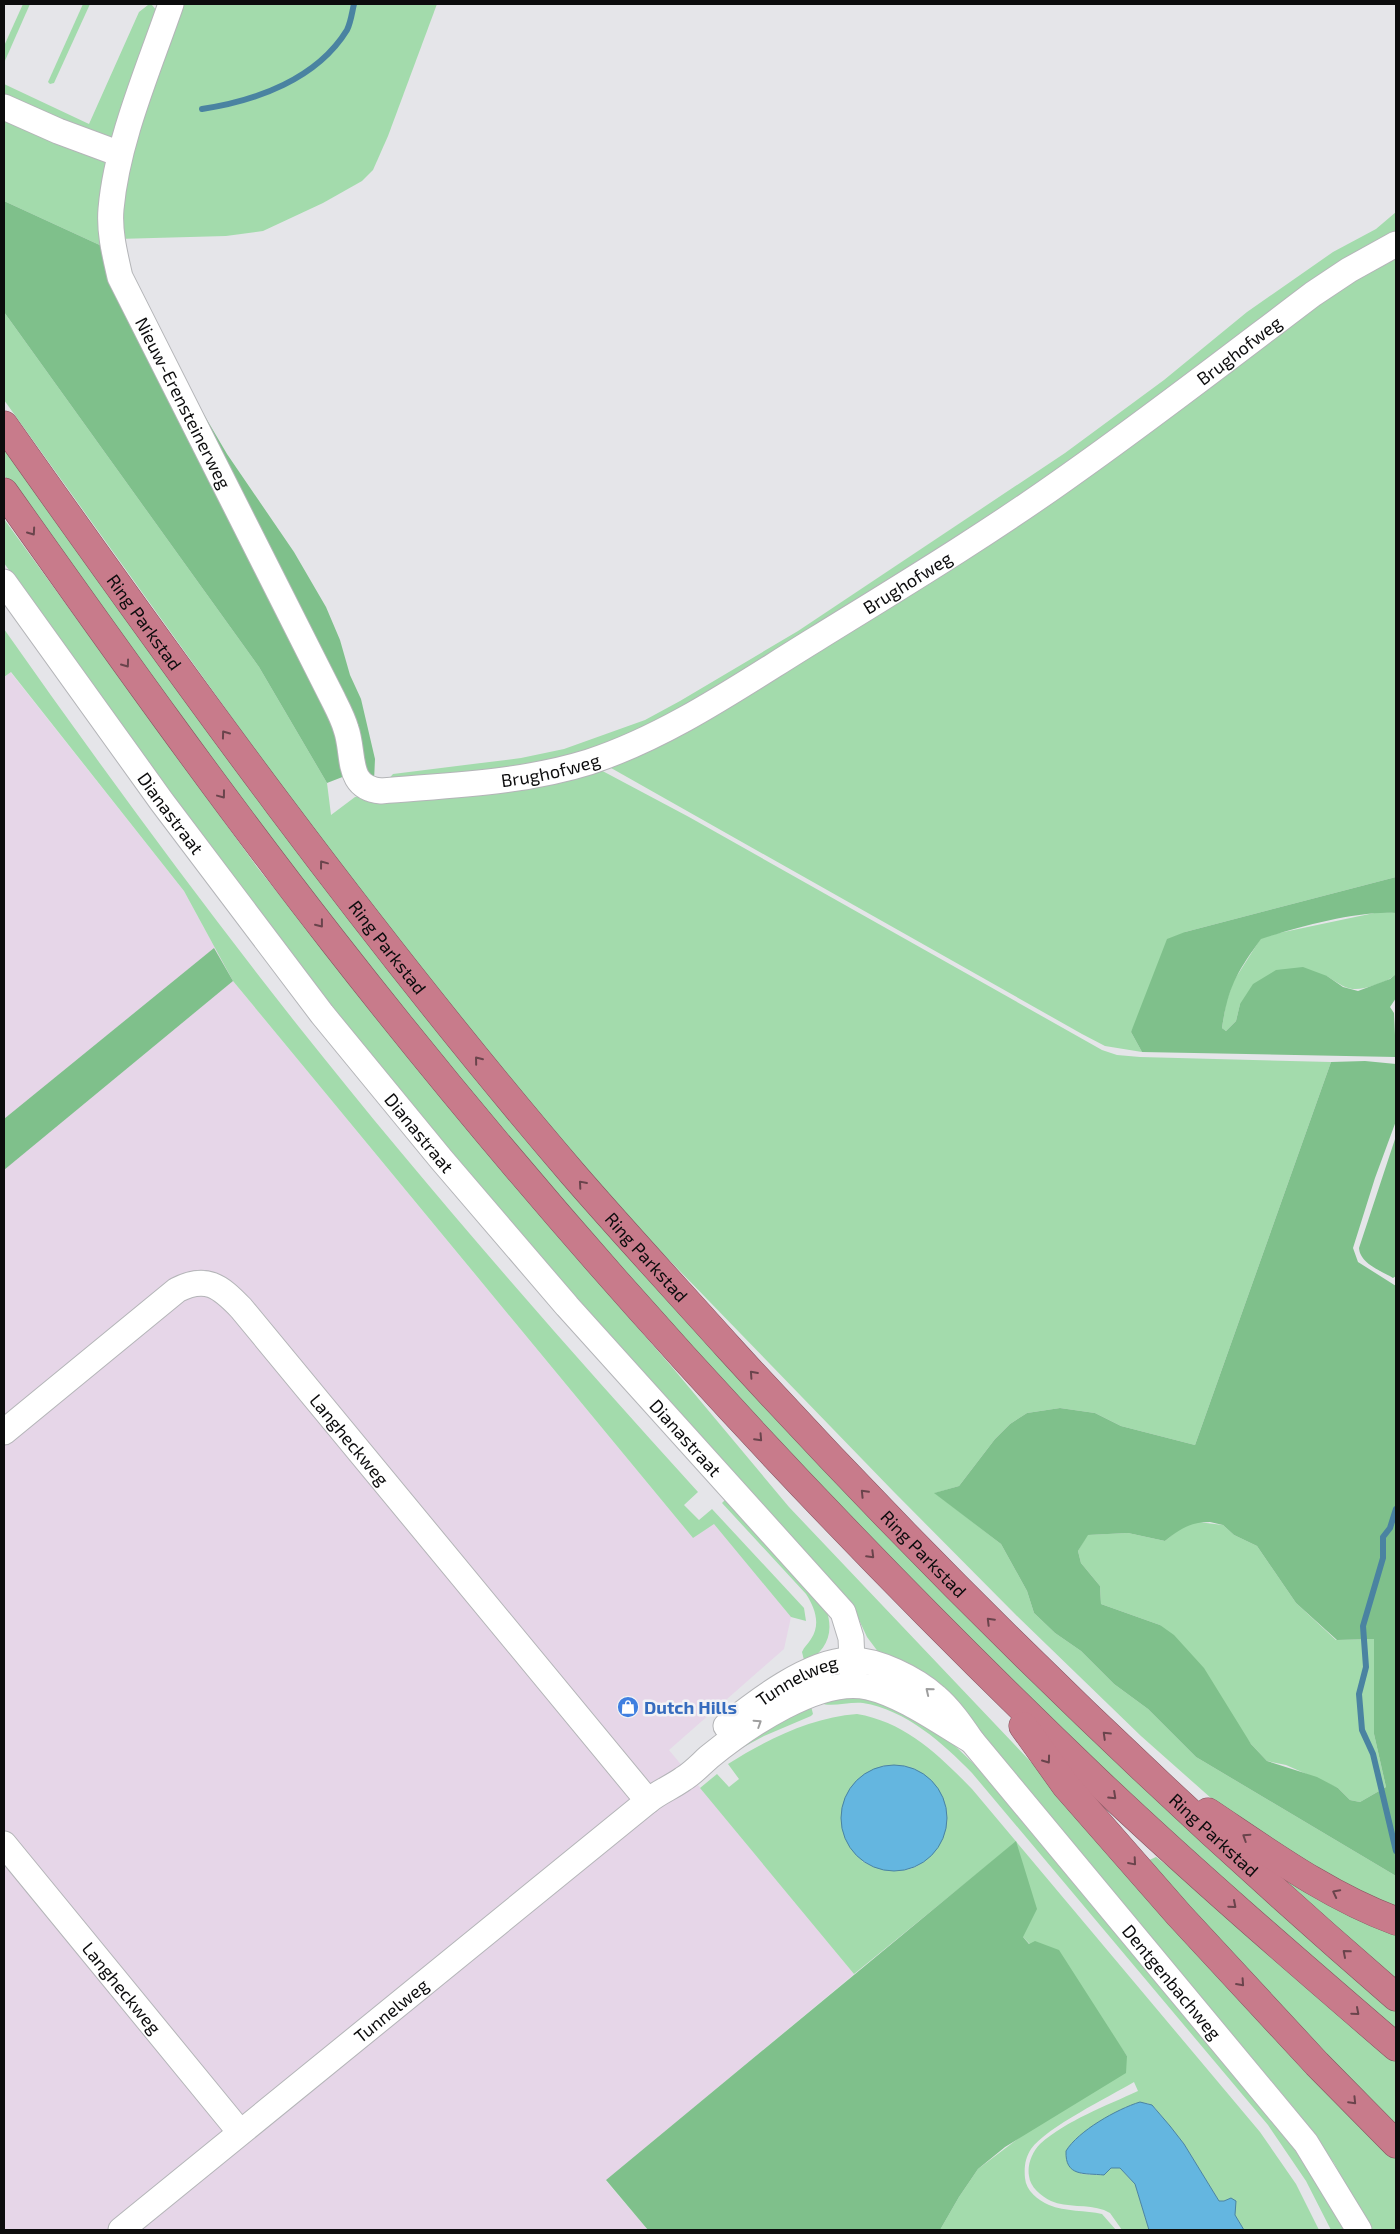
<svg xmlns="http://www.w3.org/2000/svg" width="1400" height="2234" viewBox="0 0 1400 2234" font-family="'Exo 2',sans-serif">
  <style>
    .industrial { fill: #e6d6e8 }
    .green { fill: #a3dbac; fill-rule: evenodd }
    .forest { fill: #7fc08b; fill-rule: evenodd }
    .water { fill: #64b6e0; stroke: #4a83a1 }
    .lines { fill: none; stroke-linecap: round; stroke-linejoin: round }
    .stream { stroke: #4a83a1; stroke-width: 6 }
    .minor-casing { stroke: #b4b5b8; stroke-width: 27 }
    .highway-casing { stroke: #86545f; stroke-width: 29 }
    .minor { stroke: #fff; stroke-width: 25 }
    .highway { stroke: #c87b8b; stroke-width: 28 }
    .oneway { stroke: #6a444c }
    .oneway2 { stroke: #9e9e9e }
    .labels { text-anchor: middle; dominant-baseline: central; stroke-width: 5; stroke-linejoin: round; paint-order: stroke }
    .street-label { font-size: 18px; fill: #0c0c0d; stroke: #f2f3f6 }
    .shop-label { font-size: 18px; font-weight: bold; fill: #366cbe; stroke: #f2f3f6; text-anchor: start }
  </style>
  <rect width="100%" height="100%" fill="#e5e5e9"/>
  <polygon class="industrial" points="4,664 184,891 233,981 431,1221 693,1538 714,1523 791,1617 784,1649 669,1750 854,1974 606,2181 648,2230 4,2230"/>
  <g class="green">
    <polygon points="23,4 30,4 4,63 4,46"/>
    <polygon points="83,4 90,4 54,83 50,84 48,82"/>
    <polygon points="177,4 437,4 388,136 373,170 362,181 323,203 263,231 226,236 117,239 118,196"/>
    <polygon points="148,5 152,5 157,11 113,141 4,101 4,84 89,124 139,12"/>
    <polygon points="4,112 107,157 104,247 4,201"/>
    <polygon points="1396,212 1396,236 1086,456 678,713 574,759 384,784 393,774 521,758 564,749 645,720 680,701 798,631 1065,453 1164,380 1247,312 1333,252 1376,229"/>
    <polygon points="1396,253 1396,877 1185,932 1131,1032 1142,1052 1105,1046 1082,1034 604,764 615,760 1316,302"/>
    <polygon points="4,312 259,667 327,783 331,815 355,797 595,767 689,817 1102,1050 1117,1055 1140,1057 1331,1062 1195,1445 1121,1426 1095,1413 1060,1408 1027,1413 1010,1424 995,1439 959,1486 935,1493 1001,1544 1027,1591 1034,1613 1055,1633 1081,1651 1114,1684 1148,1709 1196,1757 1396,1876 1396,1911 1247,1830 1141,1736 1015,1614 894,1492 643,1233 575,1158 429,980 284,790 4,400"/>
    <polygon points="4,445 252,792 416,1002 604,1224 1396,2010 1396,2032 1228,1886 1061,1730 917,1590 653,1307 380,983 121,640 4,475"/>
    <polygon points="4,519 257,867 460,1120 555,1233 672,1367 789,1507 1067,1800 1396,2154 1396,2230 1371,2230 1334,2163 1294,2108 1001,1758 879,1653 867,1637 853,1607 554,1276 345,1026 102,703 4,563"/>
    <path d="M4,629c95,135 193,269 295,398 127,160 262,314 399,465l-14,13 15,15 13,-11 92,99 2,13 -15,-4 -77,-93 -21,14 -460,-557 -49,-90 -173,-219 -7,5z"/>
    <path d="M1379,912l17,1v61c-6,6 -13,8 -21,11 -23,8 -29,4 -48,-9l-87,28 -4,17 -10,10 -4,-3 4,-25 7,-21 28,-44 18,-5z"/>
    <path d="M726,1499l100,110c9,25 0,41 -21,55l-3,-12c2,-5 6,-8 9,-13 10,-15 4,-31 -5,-45l-84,-91z"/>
    <polygon points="1198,1522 1223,1525 1234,1535 1257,1546 1296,1603 1336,1640 1374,1639 1374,1734 1386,1787 1360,1802 1350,1800 1338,1788 1286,1765 1267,1761 1251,1744 1160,1625 1101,1604 1100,1586 1081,1563 1078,1551 1087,1535 1128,1533 1165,1541 1182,1527"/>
    <path d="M834,1697l44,2 74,44 24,23 311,373 27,38 31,53h-14l-25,-49 -38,-56 -296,-352c-29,-30 -66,-63 -109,-70 -12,-2 -33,5 -42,0z"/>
    <polygon points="811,1706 813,1714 811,1716 764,1736 727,1756 744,1741"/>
    <path d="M857,1714c48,8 82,41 115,75l288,343 36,52 23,46h-75l-9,-15 -1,-15 -3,-2 -7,3h-5l-35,-57 -29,-36 -8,-5 -13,1 -10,4 -47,30 4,36 23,1 7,-7h9l15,16 14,46h-27l-12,-17 -6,-3c-17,-6 -37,-2 -53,-9 -10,-5 -21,-14 -22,-25 -2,-11 3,-24 11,-32 27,-24 66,-38 98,-53l-4,-9c-25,15 -87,45 -103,67 -6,9 -7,19 -6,29 1,13 13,22 24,27 16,7 37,5 53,9l14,16h-176l19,-33 19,-28 149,-113 -29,-41 -76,-79 -6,-94 -162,132 -154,-186 17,-14 12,13 10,-8 -11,-15c38,-24 84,-47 129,-50zM891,1765c20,0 26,5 40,19 19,21 22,38 4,62 -3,5 -7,11 -11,15 -15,15 -46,10 -62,0l20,-95z"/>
    <polygon points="1156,1857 1224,1910 1396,2060 1396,2134 1147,1861"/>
    <polygon points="1283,1870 1396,1929 1396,1982 1278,1877"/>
  </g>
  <g class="forest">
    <polygon points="4,201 104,247 341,733 345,776 327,783 259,667 4,312"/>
    <polygon points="135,297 227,454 294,552 326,607 340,640 350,675 361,699 375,759 374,781 368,777"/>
    <path d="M1396,877v36c-36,-3 -99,14 -135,26 -24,33 -33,48 -39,89l4,3 10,-10 4,-17 13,-20 23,-14 27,-3 24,9 16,11 15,4 32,-12 6,-5v24l-6,9 4,6 2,44 -254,-5 -11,-20 36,-93 18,-7z"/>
    <polygon points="214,948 233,981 4,1170 4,1119"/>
    <path d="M1365,1061l31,3v57l-21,57 -22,70 5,14 38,24v590l-200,-119 -48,-48 -34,-25 -33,-33 -26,-18 -21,-20 -7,-22 -26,-47 -67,-51 25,-7 36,-47 15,-15 17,-11 33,-5 35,5 26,13 74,19 136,-383zM1210,1522l13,3 11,10 23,11 39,57 41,37 37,-1v95l12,53 -26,15 -10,-2 -12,-12 -21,-11 -50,-16 -16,-17 -47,-76 -30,-33 -14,-10 -59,-21 -1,-18 -19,-23 -3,-12 10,-16 40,-2 37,8c15,-12 25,-19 45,-19z"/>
    <path d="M1396,1136v140l-3,2c-11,-7 -33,-14 -34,-30z"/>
    <polygon points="1016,1841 1037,1909 1023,1937 1029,1944 1035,1941 1059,1950 1127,2056 1126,2073 1005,2147 978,2169 959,2197 940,2230 648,2230 606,2180"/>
  </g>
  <g class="water">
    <circle cx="894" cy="1818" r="53"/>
    <path d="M1140,2102l12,3 18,21 14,18 35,57h5l7,-3 5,3 -1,14 9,15h-95l-14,-46 -15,-16h-9l-7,7c-20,-2 -39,2 -38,-24 12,-20 51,-42 74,-49z"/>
  </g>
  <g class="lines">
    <g class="stream">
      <path d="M202,109c54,-8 115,-30 145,-79 4,-8 5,-18 7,-26"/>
      <polyline points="1396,1509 1390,1528 1383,1537 1383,1558 1363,1626 1366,1667 1359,1694 1362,1730 1373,1754 1396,1851"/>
    </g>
    <g class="minor-casing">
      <g id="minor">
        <path id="s1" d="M171,4c-22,64 -54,137 -60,205 -2,23 4,46 9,68l212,420c5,10 11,21 14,32 9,25 -1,59 35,62 69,-6 141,-8 208,-29 82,-27 155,-79 227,-123 84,-52 170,-104 250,-161 84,-59 165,-122 247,-184l36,-24 47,-26"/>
        <polyline points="4,107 58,131 120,154"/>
        <path id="s2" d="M4,582l158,220 160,212 119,145 126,147 276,306 8,26 2,47"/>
        <path id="s3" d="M4,1432l173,-142c29,-15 43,-4 64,18l407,493"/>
        <path id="s4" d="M726,1726c31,-25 82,-64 123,-66 28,-1 67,19 87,37 14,12 25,28 36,44l334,402 53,87"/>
        <path id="s5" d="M4,1844l236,288"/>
        <path id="s6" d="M121,2230l527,-429c11,-9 24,-14 35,-22 10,-6 18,-15 26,-22 37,-30 110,-81 159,-70 35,8 73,36 104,54"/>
      </g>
    </g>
    <g class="highway-casing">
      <g id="highway">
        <path id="s7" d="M4,425c181,256 365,511 569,749 51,59 104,116 156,174 210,230 431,445 667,649"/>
        <path d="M4,492c107,151 215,303 329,449 233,299 491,579 764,840 97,92 198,179 299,266"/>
        <polyline points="1023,1726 1066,1786 1179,1915 1317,2064 1396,2144"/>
        <path d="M1208,1812c60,40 120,84 188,109"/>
      </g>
    </g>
    <use href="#minor" class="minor"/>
    <use href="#highway" class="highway"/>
  </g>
  <defs><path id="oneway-chevron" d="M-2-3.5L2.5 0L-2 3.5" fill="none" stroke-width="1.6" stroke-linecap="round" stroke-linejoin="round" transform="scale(1.25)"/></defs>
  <g class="oneway">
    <use href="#oneway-chevron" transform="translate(32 532) rotate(55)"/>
    <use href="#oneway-chevron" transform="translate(126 664) rotate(54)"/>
    <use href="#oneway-chevron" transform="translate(225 734) rotate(-126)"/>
    <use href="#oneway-chevron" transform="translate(222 795) rotate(53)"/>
    <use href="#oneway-chevron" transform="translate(323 864) rotate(-127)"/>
    <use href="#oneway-chevron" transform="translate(320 924) rotate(52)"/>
    <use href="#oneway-chevron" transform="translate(478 1060) rotate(-129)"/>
    <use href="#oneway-chevron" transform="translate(582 1184) rotate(-131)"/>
    <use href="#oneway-chevron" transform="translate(753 1374) rotate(-132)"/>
    <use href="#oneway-chevron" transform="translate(759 1438) rotate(47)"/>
    <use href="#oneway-chevron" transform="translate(864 1493) rotate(-134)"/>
    <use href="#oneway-chevron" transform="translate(871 1555) rotate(45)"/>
    <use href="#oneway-chevron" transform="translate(990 1621) rotate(-135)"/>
    <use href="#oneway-chevron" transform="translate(1106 1735) rotate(-136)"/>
    <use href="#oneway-chevron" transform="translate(1047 1760) rotate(54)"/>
    <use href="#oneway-chevron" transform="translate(1113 1796) rotate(43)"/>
    <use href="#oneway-chevron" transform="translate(1246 1837) rotate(-147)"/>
    <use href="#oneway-chevron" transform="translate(1133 1862) rotate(49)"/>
    <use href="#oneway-chevron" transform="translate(1336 1893) rotate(-153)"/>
    <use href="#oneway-chevron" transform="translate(1233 1905) rotate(41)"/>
    <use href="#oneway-chevron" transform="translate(1346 1953) rotate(-139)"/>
    <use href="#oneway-chevron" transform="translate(1241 1983) rotate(48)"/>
    <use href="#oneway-chevron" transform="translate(1356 2012) rotate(41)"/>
    <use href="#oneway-chevron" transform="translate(1353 2101) rotate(46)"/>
  </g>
  <g class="oneway2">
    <use href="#oneway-chevron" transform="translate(929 1691) rotate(-141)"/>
    <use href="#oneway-chevron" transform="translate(758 1723) rotate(-33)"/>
  </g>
  <defs>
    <g id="shop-disc" transform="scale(1.125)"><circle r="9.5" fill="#3f7fe0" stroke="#f2f3f6"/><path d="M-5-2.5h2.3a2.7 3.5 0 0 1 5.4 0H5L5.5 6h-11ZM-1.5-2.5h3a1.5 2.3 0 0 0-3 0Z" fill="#fff"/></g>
  </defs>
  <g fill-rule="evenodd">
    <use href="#shop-disc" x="628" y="1707"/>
  </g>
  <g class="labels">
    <g class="street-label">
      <text stroke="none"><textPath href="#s1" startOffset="1849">Brughofweg</textPath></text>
      <text stroke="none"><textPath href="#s1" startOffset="424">Nieuw-Erensteinerweg</textPath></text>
      <text stroke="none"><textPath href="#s1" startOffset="1444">Brughofweg</textPath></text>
      <text stroke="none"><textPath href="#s7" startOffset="242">Ring Parkstad</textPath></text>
      <text stroke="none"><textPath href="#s1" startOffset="1038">Brughofweg</textPath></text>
      <text stroke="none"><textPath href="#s2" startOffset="285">Dianastraat</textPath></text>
      <text stroke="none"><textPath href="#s7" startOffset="648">Ring Parkstad</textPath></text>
      <text stroke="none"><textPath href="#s2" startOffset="690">Dianastraat</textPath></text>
      <text stroke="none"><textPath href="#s7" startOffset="1052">Ring Parkstad</textPath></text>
      <text stroke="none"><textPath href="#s2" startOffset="1095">Dianastraat</textPath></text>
      <text stroke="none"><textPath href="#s3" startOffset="468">Langheckweg</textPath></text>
      <text stroke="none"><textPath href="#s7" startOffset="1458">Ring Parkstad</textPath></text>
      <text stroke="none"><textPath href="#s4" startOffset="85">Tunnelweg</textPath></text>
      <text stroke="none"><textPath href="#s7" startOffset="1862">Ring Parkstad</textPath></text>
      <text stroke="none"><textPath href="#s4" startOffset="608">Dentgenbachweg</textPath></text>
      <text stroke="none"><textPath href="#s5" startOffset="186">Langheckweg</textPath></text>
      <text stroke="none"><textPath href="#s6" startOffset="348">Tunnelweg</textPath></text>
    </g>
    <g class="shop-label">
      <text x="644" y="1707">Dutch Hills</text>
    </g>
  </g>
  <rect width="1400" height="2234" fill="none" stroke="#0c0c0d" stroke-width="10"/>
</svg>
